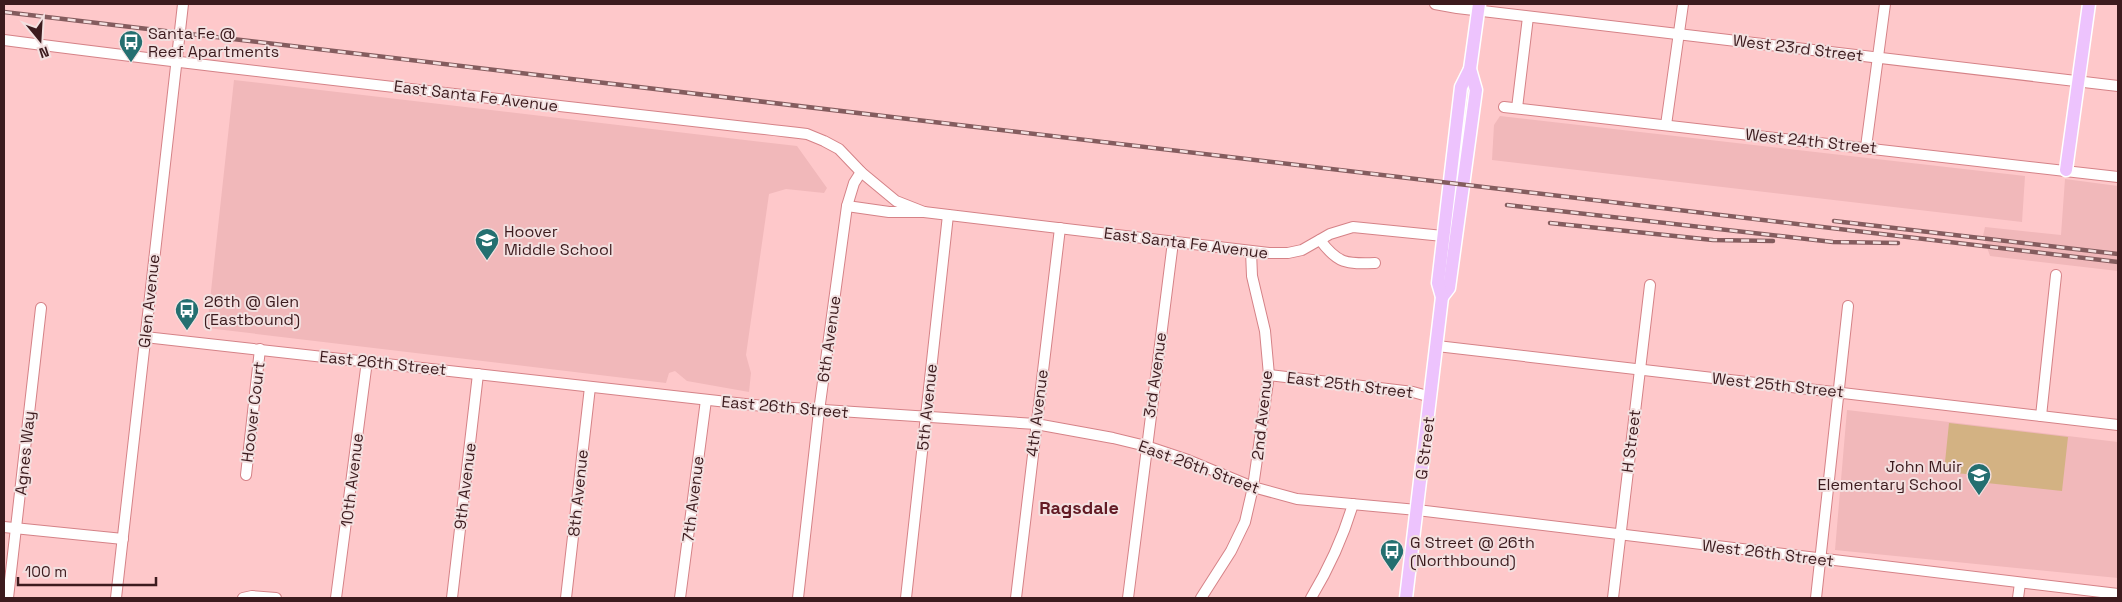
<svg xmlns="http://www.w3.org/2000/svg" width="2122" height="602" viewBox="0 0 2122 602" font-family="'Space Grotesk',sans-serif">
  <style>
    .built { fill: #f1b8ba }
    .green { fill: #d3b283 }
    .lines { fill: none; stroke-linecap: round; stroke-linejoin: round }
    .minor-casing { stroke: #d58287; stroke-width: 12 }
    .major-casing { stroke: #fff; stroke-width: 15 }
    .minor { stroke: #fff; stroke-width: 10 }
    .major { stroke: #edc3fd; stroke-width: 12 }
    .rail-casing { stroke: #845c5e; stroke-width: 4.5 }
    .rail { stroke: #f3e0e0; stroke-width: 2.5; stroke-dasharray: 8; stroke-linecap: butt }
    .labels { text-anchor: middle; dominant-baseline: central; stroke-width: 4; stroke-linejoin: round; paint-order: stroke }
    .poi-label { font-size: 16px; fill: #3c1b1e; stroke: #f3e0e0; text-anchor: start }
    .street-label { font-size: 16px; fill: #3c1b1e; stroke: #f3e0e0 }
    .neighbourhood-label { font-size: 18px; font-weight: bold; fill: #621a24; stroke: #f3e0e0 }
  </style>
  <rect width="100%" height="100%" fill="#fec8ca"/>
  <g class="built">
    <polygon points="234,80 797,146 827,188 824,193 786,189 769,194 746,355 751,373 749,392 687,381 675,371 669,373 666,383 207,328"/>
    <polygon points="1500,116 2025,176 2022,222 1492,160 1494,125"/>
    <polygon points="2065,179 2118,186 2118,271 1990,256 1983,236 1985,227 2061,235"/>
    <polygon points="1847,410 2118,442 2118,578 1835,550"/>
  </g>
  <polygon class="green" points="1949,423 2068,437 2062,491 1977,482 1977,475 1944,472"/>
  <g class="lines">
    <g class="minor-casing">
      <g id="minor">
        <polyline points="1435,4 1457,8 2118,86"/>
        <path d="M4,40c267,35 535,63 803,94l17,7 15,8 22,23 35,29 28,11"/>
        <polyline points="1504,107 2118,177"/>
        <polyline points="1517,108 1528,17"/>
        <polyline points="1666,125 1683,4"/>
        <polyline points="1866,147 1885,4"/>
        <polyline points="847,206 889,212 924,212 1269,253 1288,253 1302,250 1330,234 1353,227 1443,236"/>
        <path d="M1320,240c18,24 26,24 55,23"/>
        <polyline points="145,337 763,406 1036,424 1113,438 1146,446 1188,460 1253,487 1297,499 1417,510 2118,594"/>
        <polyline points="1437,346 2118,425"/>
        <polyline points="1269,375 1413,392 1431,397"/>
        <polyline points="2041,416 2056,275"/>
        <polyline points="246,475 260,349"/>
        <polyline points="4,527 123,539"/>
        <polyline points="8,598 41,308"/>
        <polyline points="116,598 183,4"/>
        <polyline points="243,598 252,596 276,598"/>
        <polyline points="336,598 367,361"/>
        <polyline points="452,598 478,374"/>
        <polyline points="566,598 590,387"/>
        <polyline points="680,598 706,400"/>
        <polyline points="798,598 819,411 847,206 854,183 861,172"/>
        <polyline points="906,598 948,215"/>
        <polyline points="1016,598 1060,228"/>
        <polyline points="1128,598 1173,242"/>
        <polyline points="1201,598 1231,551 1245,522 1253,487 1269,375 1265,331 1252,276 1251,251"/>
        <path d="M1311,598c18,-30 32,-60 42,-94"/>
        <polyline points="1613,598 1650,285"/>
        <polyline points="1816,598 1848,306"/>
        <polyline points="2018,598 2020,583"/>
      </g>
    </g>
    <g class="major-casing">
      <g id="major">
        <polyline points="2066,170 2089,4"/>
        <polyline points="1442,297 1449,288 1476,90 1470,69"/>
        <polyline points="1406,598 1442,297 1438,283 1461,87 1470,69 1479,4"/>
      </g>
    </g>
    <use href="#minor" class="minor"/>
    <use href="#major" class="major"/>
    <g class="rail-casing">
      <g id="rail">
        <polyline points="4,12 2118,262"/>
        <polyline points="1507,205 1833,242 1898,243"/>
        <polyline points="1834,221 2118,254"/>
        <polyline points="1550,223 1713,240 1773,241"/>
      </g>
    </g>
    <use href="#rail" class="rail"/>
  </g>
  <defs>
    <g id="bus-pin" transform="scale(1.25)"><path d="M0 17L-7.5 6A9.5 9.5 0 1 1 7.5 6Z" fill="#246f70" stroke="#f3e0e0"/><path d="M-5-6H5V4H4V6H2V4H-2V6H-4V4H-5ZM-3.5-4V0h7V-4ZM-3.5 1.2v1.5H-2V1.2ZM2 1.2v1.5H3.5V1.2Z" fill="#fff"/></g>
    <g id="school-pin" transform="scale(1.25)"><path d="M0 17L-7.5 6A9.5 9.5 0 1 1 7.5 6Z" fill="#246f70" stroke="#f3e0e0"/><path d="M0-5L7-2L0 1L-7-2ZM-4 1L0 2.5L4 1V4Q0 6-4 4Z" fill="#fff"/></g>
  </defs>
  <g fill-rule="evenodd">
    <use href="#bus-pin" x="131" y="42"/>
    <use href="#school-pin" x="487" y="240"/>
    <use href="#bus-pin" x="187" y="310"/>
    <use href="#school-pin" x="1979" y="475"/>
    <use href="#bus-pin" x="1392" y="551"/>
  </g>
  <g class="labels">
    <g class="poi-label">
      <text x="148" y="33">Santa Fe @<tspan x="148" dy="18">Reef Apartments</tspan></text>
      <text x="504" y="231">Hoover<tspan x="504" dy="18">Middle School</tspan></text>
      <text x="204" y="301">26th @ Glen<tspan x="204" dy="18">(Eastbound)</tspan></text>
      <text x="1962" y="466" text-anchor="end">John Muir<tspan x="1962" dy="18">Elementary School</tspan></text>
      <text x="1410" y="542">G Street @ 26th<tspan x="1410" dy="18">(Northbound)</tspan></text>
    </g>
    <g class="street-label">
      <text transform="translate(1798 48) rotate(7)">West 23rd Street</text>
      <text transform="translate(476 96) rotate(7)">East Santa Fe Avenue</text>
      <text transform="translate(1811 141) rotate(6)">West 24th Street</text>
      <text transform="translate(1186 243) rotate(7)">East Santa Fe Avenue</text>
      <text transform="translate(149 301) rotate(-84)">Glen Avenue</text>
      <text transform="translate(829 339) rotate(-82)">6th Avenue</text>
      <text transform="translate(383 363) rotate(6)">East 26th Street</text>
      <text transform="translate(1155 375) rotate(-82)">3rd Avenue</text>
      <text transform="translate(1350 385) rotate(7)">East 25th Street</text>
      <text transform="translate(1778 385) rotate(6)">West 25th Street</text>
      <text transform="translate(785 407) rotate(5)">East 26th Street</text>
      <text transform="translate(927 407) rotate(-84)">5th Avenue</text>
      <text transform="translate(253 412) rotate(-83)">Hoover Court</text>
      <text transform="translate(1037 413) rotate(-83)">4th Avenue</text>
      <text transform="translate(1262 415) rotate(-84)">2nd Avenue</text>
      <text transform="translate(1631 441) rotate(-83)">H Street</text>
      <text transform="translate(1425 448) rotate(-83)">G Street</text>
      <text transform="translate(25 453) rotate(-84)">Agnes Way</text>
      <text transform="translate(1199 467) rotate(20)">East 26th Street</text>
      <text transform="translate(352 480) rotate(-83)">10th Avenue</text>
      <text transform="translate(465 486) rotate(-83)">9th Avenue</text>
      <text transform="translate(578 493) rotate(-84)">8th Avenue</text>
      <text transform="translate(693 499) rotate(-83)">7th Avenue</text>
      <text transform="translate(1768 553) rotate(7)">West 26th Street</text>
    </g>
    <g class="neighbourhood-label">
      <text x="1079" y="507">Ragsdale</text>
    </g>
  </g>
  <rect width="2122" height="602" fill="none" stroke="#3c1b1e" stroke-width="10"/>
  <g transform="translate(40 40) rotate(162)" stroke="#f3e0e0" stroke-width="4" paint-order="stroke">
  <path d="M0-4L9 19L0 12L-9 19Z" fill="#3c1b1e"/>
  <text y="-8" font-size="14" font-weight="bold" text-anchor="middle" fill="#3c1b1e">N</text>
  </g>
  <path d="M18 577v8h138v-8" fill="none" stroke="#3c1b1e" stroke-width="2.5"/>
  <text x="25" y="577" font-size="15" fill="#3c1b1e" stroke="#f3e0e0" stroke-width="4" paint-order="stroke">100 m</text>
</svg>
